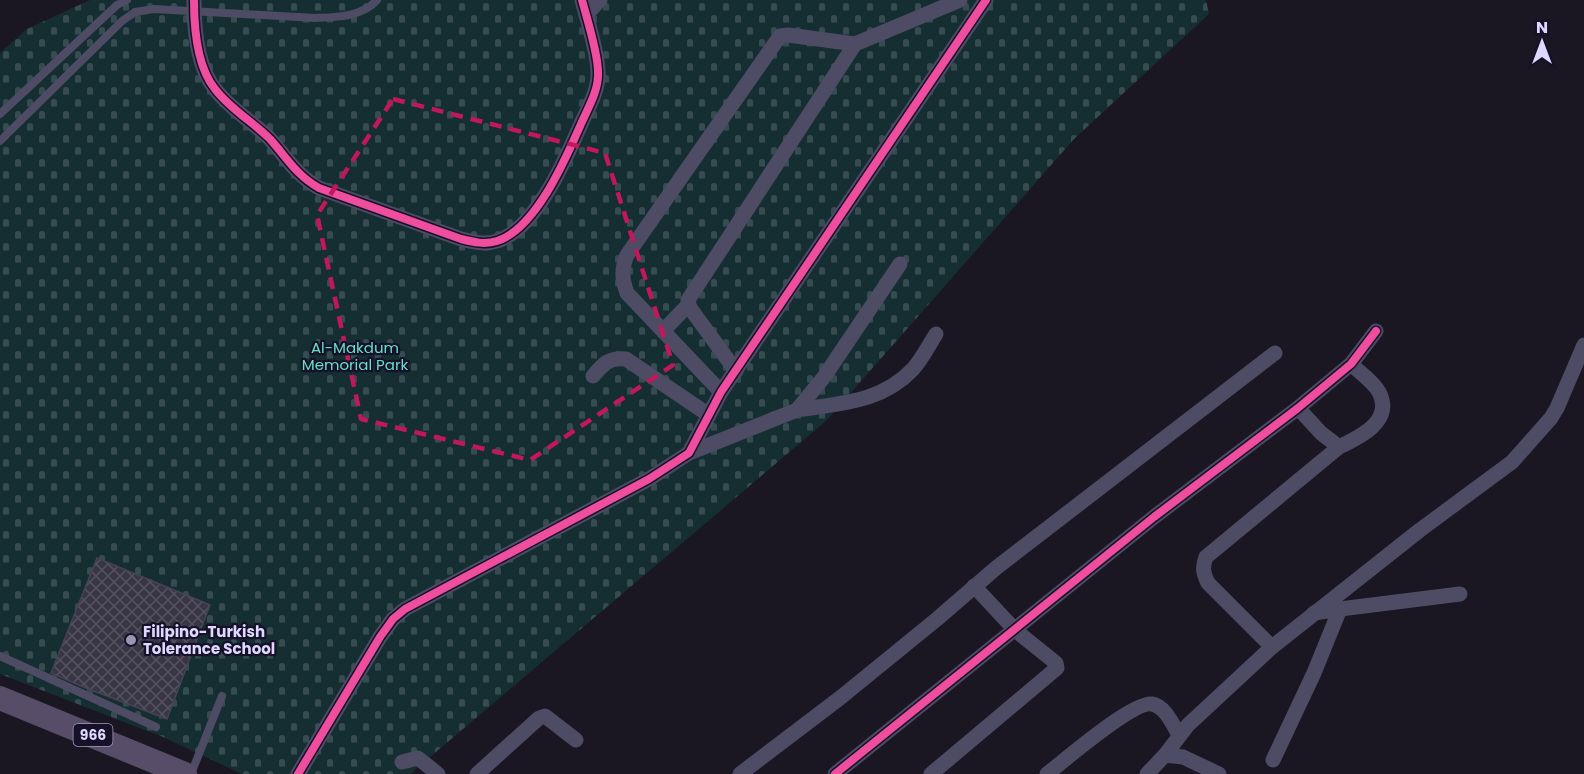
<svg xmlns="http://www.w3.org/2000/svg" width="1584" height="774" viewBox="0 0 1584 774" font-family="Poppins,sans-serif">
  <style>
    .cemetery { fill: url(#cemetery-stones) }
    .building { fill: url(#building-cross-hatch); stroke: #474256; stroke-width: 1.5 }
    .lines { fill: none; stroke-linecap: round; stroke-linejoin: round }
    .lane { stroke: #4e4b64; stroke-width: 8 }
    .street { stroke: #4e4b64; stroke-width: 15 }
    .primary { stroke: #574d68; stroke-width: 24 }
    .cycleway-casing { stroke: #161129; stroke-width: 11 }
    .cycleway { stroke: #ef4d9e; stroke-width: 8 }
    .marked { fill: none; stroke: #c2185b; stroke-width: 4.5; stroke-dasharray: 12 8; stroke-linejoin: round }
    .poi-dot { fill: #9a95b2; stroke: #161129; stroke-width: 2 }
    .labels { text-anchor: middle; dominant-baseline: central; stroke-width: 4.5; stroke-linejoin: round; paint-order: stroke }
    .shield { fill: #161129; stroke: #a39dbf; stroke-width: 1.5 }
    .shield-label { font-size: 14px; font-weight: bold; fill: #dfd9ff }
    .park-label { font-size: 15px; fill: #64dfc8; stroke: #161129 }
    .poi-label { font-size: 15px; font-weight: bold; fill: #dfd9ff; stroke: #161129; text-anchor: start }
  </style>
  <defs>
    <pattern id="cemetery-stones" width="16" height="16" patternUnits="userSpaceOnUse" patternTransform="scale(1.5)"><rect width="16" height="16" fill="#152e31"/><path d="M2 7V4a2 2 0 0 1 4 0v3zM10 15v-3a2 2 0 0 1 4 0v3z" fill="#374c50"/></pattern>
    <pattern id="building-cross-hatch" width="8" height="8" patternUnits="userSpaceOnUse" patternTransform="scale(1.5)"><rect width="8" height="8" fill="#383545"/><path d="M0 0l8 8M0 8l8-8" fill="none" stroke="#545261"/></pattern>
  </defs>
  <rect width="100%" height="100%" fill="#1a1723"/>
  <polygon class="cemetery" points="90,0 1206,0 1209,14 1074,139 826,421 410,774 242,774 163,737 0,674 0,53 27,29"/>
  <polygon class="building" points="97,558 210,605 167,719 86,688 51,673"/>
  <g class="lines">
    <g class="lane">
      <polyline points="0,114 117,5 127,0"/>
      <path d="M0,141l122,-120 13,-9 19,-3 161,9c21,-1 47,-1 62,-18"/>
      <polyline points="0,656 156,727"/>
      <polyline points="191,774 222,696"/>
    </g>
    <g class="street">
      <path d="M194,0c0,28 3,67 21,89 15,20 38,33 55,50 17,19 26,36 49,49l142,51c12,3 24,6 36,2 39,-12 69,-83 84,-117 7,-16 18,-34 17,-52 0,-19 -11,-53 -16,-72"/>
      <polyline points="586,15 600,0"/>
      <polyline points="855,44 960,0"/>
      <polyline points="663,331 688,305"/>
      <path d="M593,376c10,-12 16,-19 33,-17l83,56"/>
      <path d="M721,392l-94,-99c-5,-14 -6,-23 0,-38l153,-219 8,-1 67,9 -167,256 2,8 46,63"/>
      <path d="M1298,408l23,25 18,14c21,-10 55,-26 40,-55 -6,-11 -20,-20 -28,-28"/>
      <path d="M797,410c43,-7 84,-7 116,-41 9,-10 16,-24 23,-35"/>
      <polyline points="689,453 797,410 824,377 900,264"/>
      <polyline points="1340,609 1460,594"/>
      <path d="M1272,647l-64,-64c-5,-10 -6,-16 -2,-26l133,-110"/>
      <polyline points="1165,755 1183,757 1219,774"/>
      <polyline points="1273,760 1314,673 1340,609 1314,613"/>
      <polyline points="402,762 418,758 438,774"/>
      <polyline points="298,774 380,637 393,619 405,609 649,479 689,453 721,392 986,0"/>
      <polyline points="477,774 539,718 545,716 576,740"/>
      <polyline points="740,774 840,698 937,619 996,568 1275,353"/>
      <polyline points="835,774 1154,517 1298,408 1351,364 1376,331"/>
      <polyline points="931,774 1057,668 1056,663 1015,630 974,586"/>
      <path d="M1047,774c18,-14 86,-73 105,-70 13,2 21,21 27,31"/>
      <polyline points="1147,774 1165,755 1188,725 1272,647 1420,530 1512,462 1551,418 1557,408 1584,345"/>
    </g>
    <polyline class="primary" points="0,698 185,774"/>
    <g class="cycleway-casing">
      <g id="cycleway">
        <path d="M194,0c0,28 3,67 21,89 15,20 38,33 55,50 17,19 26,36 49,49l142,51c12,3 24,6 36,2 39,-12 69,-83 84,-117 7,-16 18,-34 17,-52 0,-19 -11,-53 -16,-72"/>
        <polyline points="298,774 380,637 393,619 405,609 649,479 689,453 721,392 986,0"/>
        <polyline points="835,774 1154,517 1298,408 1351,364 1376,331"/>
      </g>
    </g>
    <use href="#cycleway" class="cycleway"/>
  </g>
  <path class="marked" d="M393,99l212,54 68,212 -143,95 -169,-41 -44,-204z"/>
  <circle class="poi-dot" cx="131" cy="640" r="6"/>
  <g class="labels">
    <rect class="shield" x="73.5" y="724" width="39" height="22" rx="4.5"/>
    <g class="shield-label">
      <text x="93" y="735">966</text>
    </g>
    <g class="park-label">
      <text x="355" y="347">Al-Makdum<tspan x="355" dy="17">Memorial Park</tspan></text>
    </g>
    <g class="poi-label">
      <text x="143" y="631">Filipino-Turkish<tspan x="143" dy="17">Tolerance School</tspan></text>
    </g>
  </g>
  <g transform="translate(1542 42)" stroke="#161129" stroke-width="4.5" paint-order="stroke">
  <path d="M0-4.5L10 22L0 15L-10 22Z" fill="#dfd9ff"/>
  <text y="-9" font-size="16" font-weight="bold" text-anchor="middle" fill="#dfd9ff">N</text>
  </g>
</svg>
